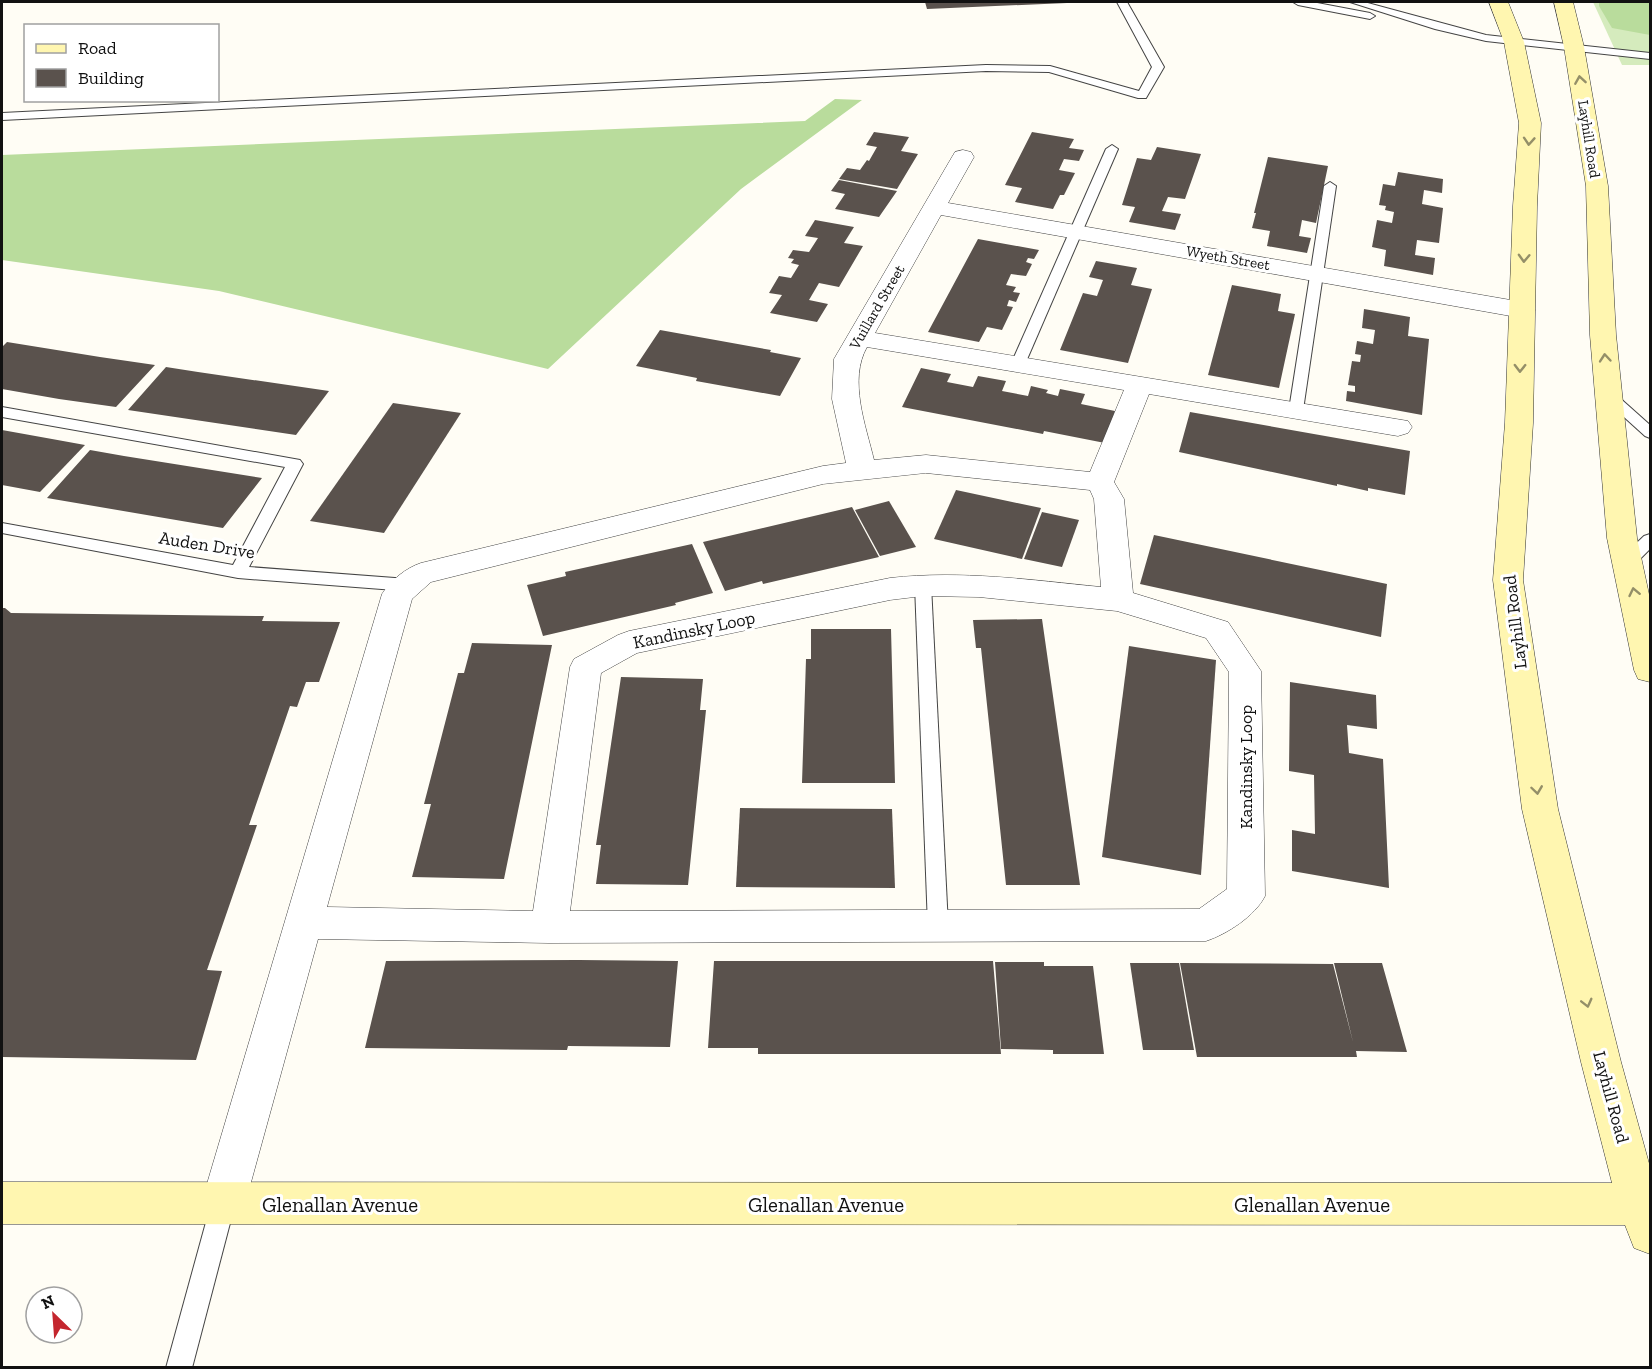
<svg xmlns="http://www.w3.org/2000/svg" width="1652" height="1369" viewBox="0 0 1652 1369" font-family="'Zilla Slab',serif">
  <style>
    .green { fill: #d5ebbd }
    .forest { fill: #b9dc9c }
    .building { fill: #5a524d }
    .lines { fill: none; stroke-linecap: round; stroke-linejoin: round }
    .lane-casing { stroke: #444; stroke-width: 2 }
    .street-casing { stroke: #444; stroke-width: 1 }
    .secondary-casing { stroke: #333; stroke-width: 1 }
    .lane { fill: #fff; fill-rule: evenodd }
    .street { fill: #fff; fill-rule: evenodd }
    .secondary { fill: #fff6b0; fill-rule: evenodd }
    .oneway { stroke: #948f68 }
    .labels { text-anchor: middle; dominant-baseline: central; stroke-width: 6; stroke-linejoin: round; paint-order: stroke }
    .far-street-label { font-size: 15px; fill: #111; stroke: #fff }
    .street-label { font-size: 18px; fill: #111; stroke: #fff }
    .near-street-label { font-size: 21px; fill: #111; stroke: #fff }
  </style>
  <rect width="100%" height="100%" fill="#fffdf5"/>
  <polygon class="green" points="1593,2 1650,2 1650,65 1622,65"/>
  <g class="forest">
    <polygon points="1599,2 1650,2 1650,35 1612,28 1599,6"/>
    <polygon points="835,99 862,100 741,189 548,369 219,291 2,260 2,155 805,121"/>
  </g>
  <g class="building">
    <polygon points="925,2 1067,2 1067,3 927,9"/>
    <polygon points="874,132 909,137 901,151 918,154 897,189 839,179 847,168 860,170 867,160 869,161 877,147 866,145"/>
    <polygon points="1032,132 1074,139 1069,148 1084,150 1079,161 1064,159 1059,170 1075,173 1064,195 1060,195 1053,209 1015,202 1022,188 1005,185"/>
    <polygon points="1157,147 1201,154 1185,199 1168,197 1162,211 1181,214 1175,230 1129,222 1135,207 1122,205 1137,158 1151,160"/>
    <polygon points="1268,157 1328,166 1316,223 1302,220 1299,236 1311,238 1307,253 1267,246 1270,231 1252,228 1256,213 1254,213"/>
    <polygon points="1398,172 1443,179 1442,193 1424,190 1422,204 1443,208 1439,243 1417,240 1415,255 1435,258 1433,275 1384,266 1386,250 1372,247 1377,220 1392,223 1394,212 1385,210 1386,206 1379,205 1383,184 1395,186"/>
    <polygon points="839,180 897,191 879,217 835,209 845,194 831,191"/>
    <polygon points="815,220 854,227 844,243 863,246 839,287 819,283 809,300 828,304 817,322 770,313 782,295 769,293 779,276 791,278 799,265 791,263 794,259 788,258 793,250 809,252 818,238 805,236"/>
    <polygon points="978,239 1039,250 1034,259 1028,258 1026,262 1032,264 1026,276 1011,274 1006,285 1016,287 1013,292 1020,293 1016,302 1009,300 1007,306 1013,307 1002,330 987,327 979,342 928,332"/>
    <polygon points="1096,261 1137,268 1131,285 1152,289 1128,363 1060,350 1083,293 1097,296 1103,280 1089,277"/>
    <polygon points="1232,285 1281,294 1278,311 1295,314 1279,388 1208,375"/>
    <polygon points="1364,309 1410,317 1408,336 1429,339 1422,415 1346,401 1347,391 1355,392 1355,386 1348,385 1352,361 1360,362 1361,355 1355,354 1357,341 1373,344 1375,330 1362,328"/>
    <polygon points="660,330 771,350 770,352 801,358 780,396 696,381 697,378 636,366"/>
    <polygon points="7,342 100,357 155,365 116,407 59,399 2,389 2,347"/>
    <polygon points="166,367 198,372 329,391 296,435 128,410"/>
    <polygon points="921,368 951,374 947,382 973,387 978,376 1006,381 1002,391 1028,396 1031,386 1048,390 1046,393 1058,396 1060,389 1085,394 1081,404 1115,411 1105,443 1044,431 1043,434 902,407"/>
    <polygon points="393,403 461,413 384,533 310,521"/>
    <polygon points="1190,412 1410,451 1405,495 1368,488 1368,491 1337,484 1337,486 1179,452"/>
    <polygon points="2,430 52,439 85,445 40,492 2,485"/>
    <polygon points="90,450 124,456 262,478 223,528 47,498"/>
    <polygon points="956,490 1041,508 1022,559 934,539"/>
    <polygon points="889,501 916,547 880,556 855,510"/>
    <polygon points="852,507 879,557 763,584 762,581 725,591 703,542"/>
    <polygon points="1042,512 1079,520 1062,567 1024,559"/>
    <polygon points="1154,535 1387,584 1381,637 1140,584"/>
    <polygon points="692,544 713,593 675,603 676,605 543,636 527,585 566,576 565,572"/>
    <polygon points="2,608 5,608 11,613 264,616 262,621 340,622 319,682 306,682 297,707 290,706 249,825 257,825 207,970 222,971 196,1060 2,1057"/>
    <polygon points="1042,619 1080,885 1006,885 981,648 976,648 973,620"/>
    <polygon points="811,629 891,629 895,783 802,783 806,659 811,659"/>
    <polygon points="472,643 552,645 504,879 412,877 431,804 424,804 458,673 464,673"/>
    <polygon points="1129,646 1216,660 1201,875 1102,857"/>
    <polygon points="621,677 703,679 700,710 706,710 688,885 596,884 601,845 596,845"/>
    <polygon points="1290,682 1376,695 1377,729 1347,725 1349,753 1383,759 1389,888 1292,871 1292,830 1315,834 1314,775 1289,771"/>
    <polygon points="740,808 892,809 895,888 736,887"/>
    <polygon points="579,960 678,961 670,1047 568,1046 567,1050 365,1048 386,961"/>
    <polygon points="714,961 993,961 1001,1054 758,1054 758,1048 708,1048"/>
    <polygon points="995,962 1044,962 1044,966 1093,966 1104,1054 1053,1054 1053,1050 1001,1049"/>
    <polygon points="1130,963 1179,963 1194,1050 1143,1050"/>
    <polygon points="1180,963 1333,964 1353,1042 1334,963 1382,963 1407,1052 1356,1051 1357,1057 1197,1057"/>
  </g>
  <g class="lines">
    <g class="lane-casing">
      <g id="lane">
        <polygon points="1117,2 1127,2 1164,67 1146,98 1138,98 1049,72 986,71 2,120 2,113 986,65 1050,66 1139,91 1152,67"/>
        <polygon points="1293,2 1312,2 1370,13 1375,16 1370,19 1298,5"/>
        <polygon points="1350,2 1364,2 1486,35 1650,53 1650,59 1486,41 1435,29"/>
        <polygon points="1112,145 1118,149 1025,364 1018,368 1013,367 1011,364 1106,149"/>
        <polygon points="1330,182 1336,186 1303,410 1296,415 1289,410 1324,186"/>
        <polygon points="1608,390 1613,392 1650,425 1650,438 1645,436 1603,398 1601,395"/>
        <polygon points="2,407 300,460 303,464 249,567 408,579 414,581 416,585 414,589 408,591 238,578 2,533 2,523 233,565 285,467 2,417"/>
        <polygon points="1650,534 1650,549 1633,566 1621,566 1619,562 1621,558 1644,536"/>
        <polygon points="923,579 929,581 931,585 948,926 945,932 938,935 931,932 928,926 915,585 917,581"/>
        <polygon points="223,1192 231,1196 235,1204 192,1368 166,1368 211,1204 215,1196"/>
      </g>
    </g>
    <g class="street-casing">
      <path id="street" d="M963,150l8,2 3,5 -26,46 574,99 9,3 4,5 -4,5 -9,3 -581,-103 -66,118 533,88 4,6 -4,6 -10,3 -249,-42 -35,88 10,17 9,94 95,29 33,49 4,225c-10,20 -38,38 -59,45l-657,2 -231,-4 -73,265 -7,15 -15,6 -15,-6 -7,-15 181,-610c9,-14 24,-26 39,-31l402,-97 23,-3 -14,-64 2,-40 118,-202 3,-5zM867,347l257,43 -34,82 -164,-17 -52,5c-8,-34 -26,-80 -7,-113zM926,473l164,17 4,9 7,88c-70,-7 -140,-17 -211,-9l-261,53 -11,4 -44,24 -4,8 -37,244 -206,-4 85,-308 19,-17 392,-98zM923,596l56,1 138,14 89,27 23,34 -2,217 -28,20 -629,2 31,-238 36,-20 253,-53z"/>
    </g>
    <g class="secondary-casing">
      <g id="secondary">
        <polygon points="1489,2 1508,2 1524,42 1541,123 1537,206 1533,423 1523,580 1558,809 1621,1062 1650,1167 1650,1254 1634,1248 1625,1225 2,1224 2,1182 1612,1183 1581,1062 1522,809 1493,580 1505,423 1513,206 1519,123 1504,42"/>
        <polygon points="1554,2 1573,2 1584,47 1608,186 1616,335 1637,538 1650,599 1650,682 1638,679 1634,670 1607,538 1590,335 1586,186 1564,47"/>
      </g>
    </g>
    <use href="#lane" class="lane"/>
    <use href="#street" class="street"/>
    <use href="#secondary" class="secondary"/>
  </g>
  <defs><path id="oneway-chevron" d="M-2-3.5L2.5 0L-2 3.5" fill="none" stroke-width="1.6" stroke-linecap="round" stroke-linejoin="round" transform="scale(1.5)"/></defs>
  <g class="oneway">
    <use href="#oneway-chevron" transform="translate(1580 80) rotate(-99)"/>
    <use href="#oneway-chevron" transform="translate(1529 141) rotate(94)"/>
    <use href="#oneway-chevron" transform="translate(1524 258) rotate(92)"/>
    <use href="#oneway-chevron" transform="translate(1605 358) rotate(-95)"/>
    <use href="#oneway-chevron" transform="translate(1520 368) rotate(91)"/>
    <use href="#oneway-chevron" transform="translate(1634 592) rotate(-102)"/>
    <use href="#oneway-chevron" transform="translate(1537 790) rotate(82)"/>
    <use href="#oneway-chevron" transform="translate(1587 1003) rotate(76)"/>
  </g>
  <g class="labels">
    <g class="far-street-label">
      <text transform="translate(1589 139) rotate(81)">Layhill Road</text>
      <text transform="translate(1228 258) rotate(10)">Wyeth Street</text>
      <text transform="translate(877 307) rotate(-60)">Vuillard Street</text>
    </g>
    <g class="street-label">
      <text transform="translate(207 545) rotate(9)">Auden Drive</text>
      <text transform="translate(1515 622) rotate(-97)">Layhill Road</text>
      <text transform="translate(694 630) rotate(-12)">Kandinsky Loop</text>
      <text transform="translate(1246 767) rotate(-90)">Kandinsky Loop</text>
      <text transform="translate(1611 1097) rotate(75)">Layhill Road</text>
    </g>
    <g class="near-street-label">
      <text x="340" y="1204">Glenallan Avenue</text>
      <text x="826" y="1204">Glenallan Avenue</text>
      <text x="1312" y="1204">Glenallan Avenue</text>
    </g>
  </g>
  <rect width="1652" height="1369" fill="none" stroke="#111111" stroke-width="6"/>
  <rect x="24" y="24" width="195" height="78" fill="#ffffff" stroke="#a0a0a0" stroke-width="1.5"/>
  <rect x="36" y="44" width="30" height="9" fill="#fff6b0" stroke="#a0a0a0" stroke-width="1.5"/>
  <text x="78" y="54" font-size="18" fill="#111111">Road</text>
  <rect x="36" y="69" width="30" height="18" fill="#5a524d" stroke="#a0a0a0" stroke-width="1.5"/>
  <text x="78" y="84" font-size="18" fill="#111111">Building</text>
  <g transform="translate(54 1315) rotate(335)"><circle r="28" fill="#ffffff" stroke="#a0a0a0" stroke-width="1.5"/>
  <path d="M0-4.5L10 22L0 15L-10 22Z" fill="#c4262e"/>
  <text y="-9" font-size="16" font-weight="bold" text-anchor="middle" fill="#111111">N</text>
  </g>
</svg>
